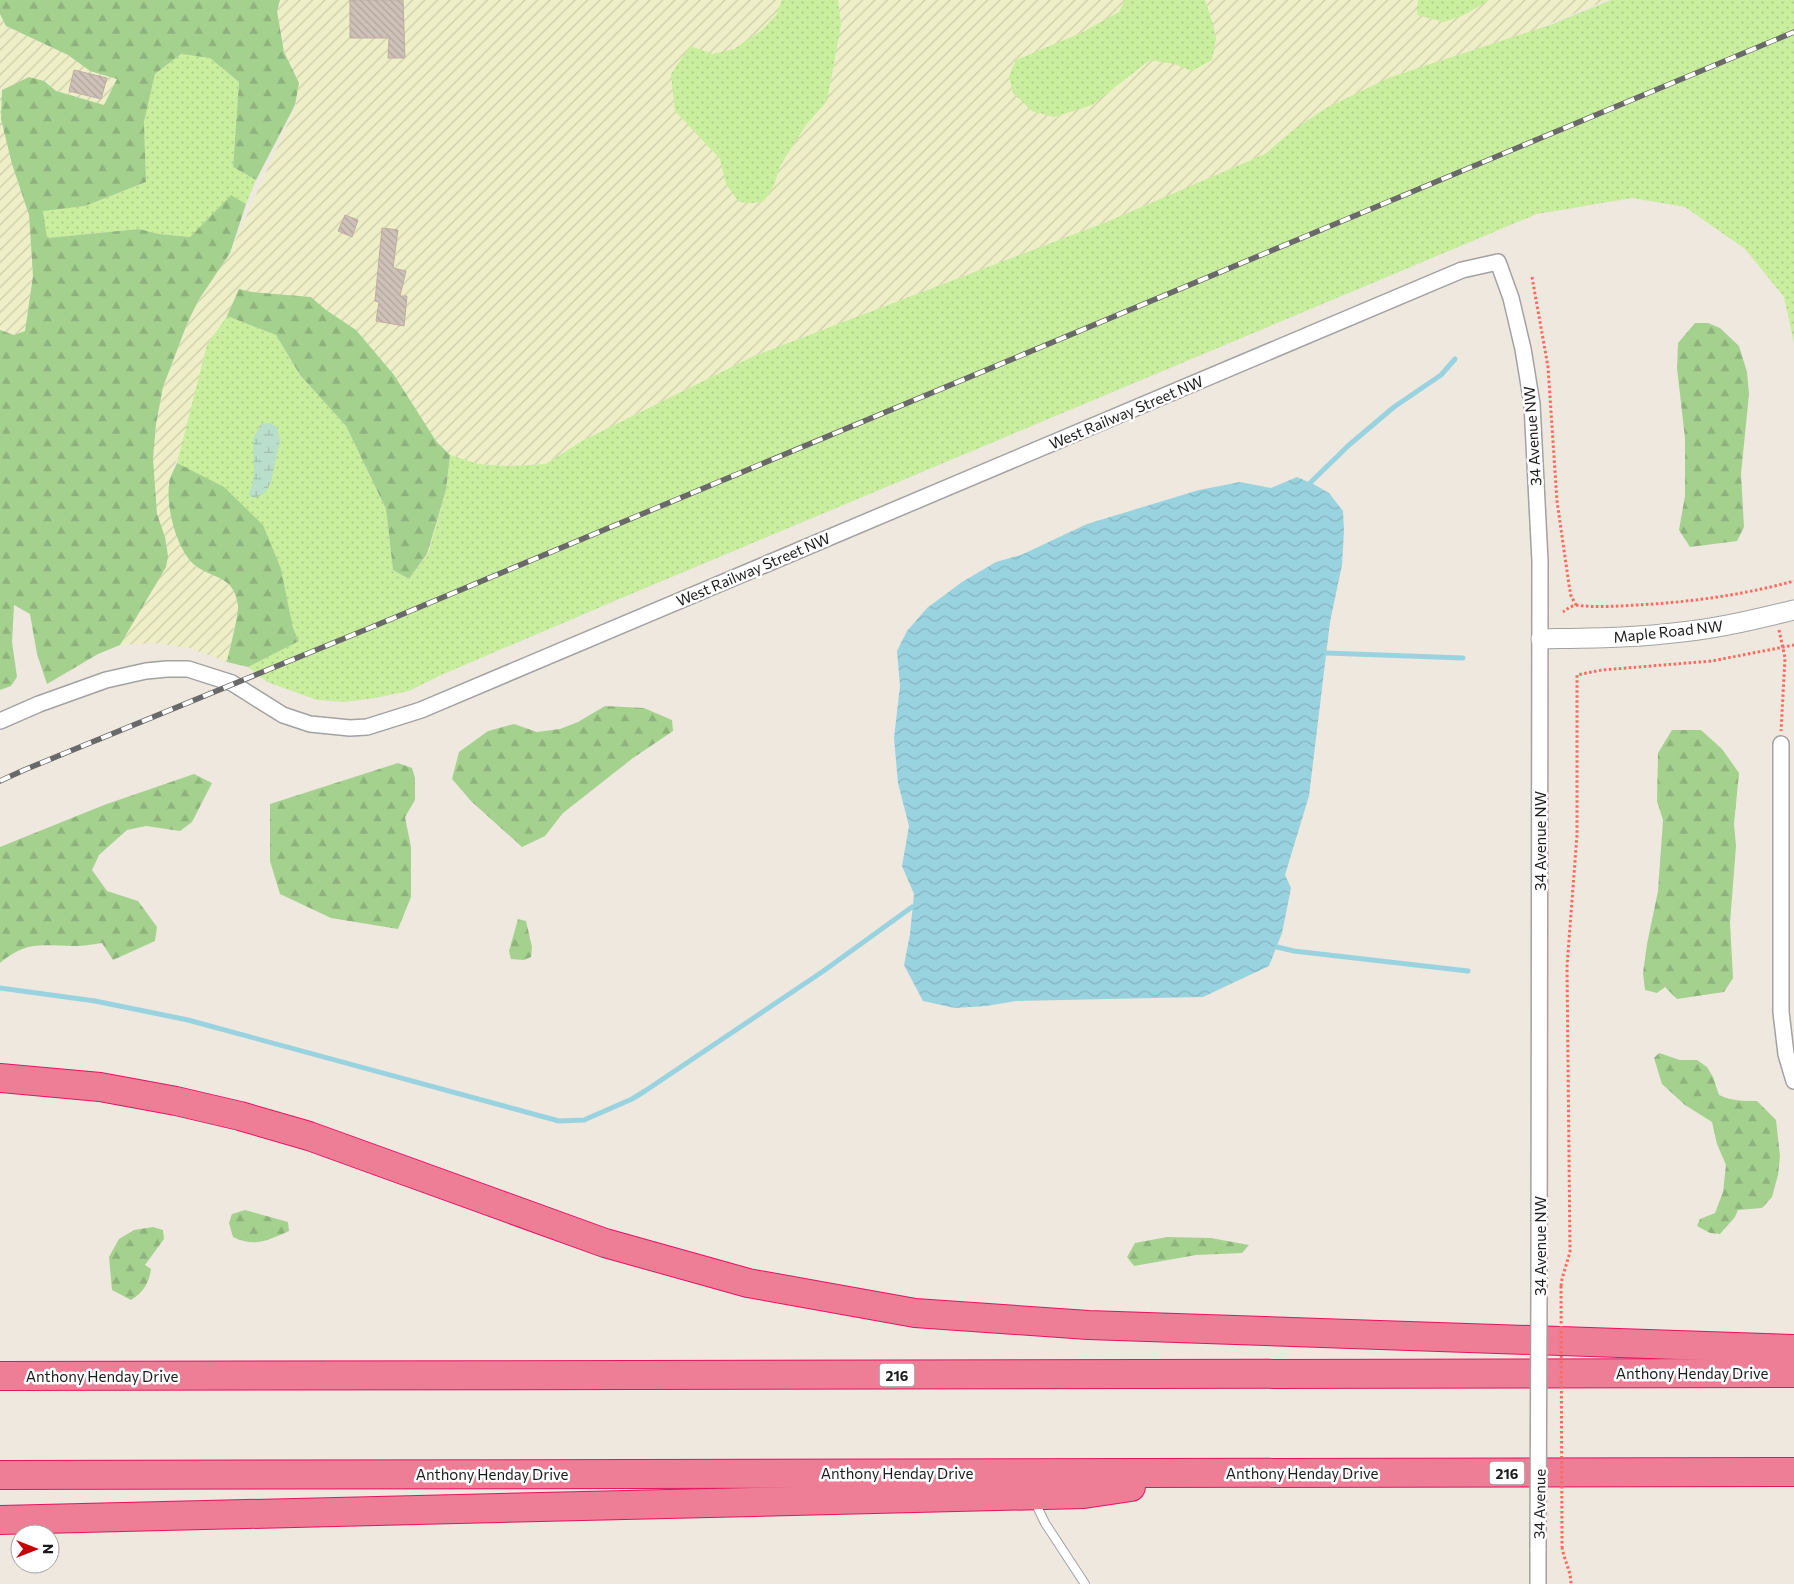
<svg xmlns="http://www.w3.org/2000/svg" width="1794" height="1584" viewBox="0 0 1794 1584" font-family="Commissioner,sans-serif">
  <style>
    .farmland { fill: url(#farmland-furrows) }
    .grass { fill: url(#grass-dots) }
    .forest { fill: url(#forest-firs) }
    .wetland { fill: url(#wetland-marsh) }
    .water { fill: url(#water-waves) }
    .lines { fill: none; stroke-linecap: round; stroke-linejoin: round }
    .stream { stroke: #9ad3e0; stroke-width: 5 }
    .building { fill: url(#building-back-hatch); stroke: #c1ada0 }
    .service-casing { stroke: #a2a2a2; stroke-width: 10 }
    .minor-casing { stroke: #a2a2a2; stroke-width: 18 }
    .tertiary-casing { stroke: #a2a2a2; stroke-width: 21 }
    .motorway-casing { stroke: #e51362; stroke-width: 30 }
    .path { stroke: #ff6a5f; stroke-width: 3; stroke-dasharray: 2.5 2.5; stroke-linecap: butt }
    .service { stroke: #fff; stroke-width: 8 }
    .minor { stroke: #fff; stroke-width: 15 }
    .tertiary { stroke: #fff; stroke-width: 19 }
    .motorway { stroke: #ee7d96; stroke-width: 28 }
    .rail-casing { stroke: #696969; stroke-width: 5.5 }
    .rail { stroke: #fff; stroke-width: 4; stroke-dasharray: 11; stroke-linecap: butt }
    .minor-bridge-casing { stroke: #a2a2a2; stroke-width: 18; stroke-linecap: butt }
    .path-bridge { stroke: #ff6a5f; stroke-width: 3; stroke-dasharray: 2.5 2.5; stroke-linecap: butt }
    .minor-bridge { stroke: #fff; stroke-width: 15 }
    .labels { text-anchor: middle; dominant-baseline: central; stroke-width: 5; stroke-linejoin: round; paint-order: stroke }
    .shield { fill: #fff; stroke: #5f5f5f; stroke-width: 1 }
    .shield-label { font-size: 14px; font-weight: bold; fill: #1b1b1b }
    .street-label { font-size: 15px; fill: #1b1b1b; stroke: #fff }
  </style>
  <defs>
    <pattern id="farmland-furrows" width="10" height="10" patternUnits="userSpaceOnUse" patternTransform="scale(1.25)"><rect width="10" height="10" fill="#eeefc7"/><path d="M-1 1l2-2M0 10L10 0M9 11l2-2" fill="none" stroke="#cca"/></pattern>
    <pattern id="grass-dots" width="8" height="8" patternUnits="userSpaceOnUse" patternTransform="scale(1.25)"><rect width="8" height="8" fill="#c8ee9e"/><path d="M2 2h.1M6 6h.1" fill="none" stroke="#abcc88" stroke-width="1.8" stroke-linecap="round"/></pattern>
    <pattern id="forest-firs" width="22" height="20" patternUnits="userSpaceOnUse" patternTransform="scale(1.25)"><rect width="22" height="20" fill="#a5d18f"/><path d="M5 1l3.5 6h-7zM16 11l3.5 6h-7z" fill="#8db37b"/></pattern>
    <pattern id="wetland-marsh" width="20" height="14" patternUnits="userSpaceOnUse" patternTransform="scale(1.25)"><rect width="20" height="14" fill="#badecc"/><path d="M1 5h8M5 5V1M11 12h8M15 12V8" fill="none" stroke="#9fbeaf"/></pattern>
    <pattern id="water-waves" width="16" height="10" patternUnits="userSpaceOnUse" patternTransform="scale(1.25)"><rect width="16" height="10" fill="#9ad3e0"/><path d="M0 5q4-4 8 0t8 0" fill="none" stroke="#84b5c0"/></pattern>
    <pattern id="building-back-hatch" width="6" height="6" patternUnits="userSpaceOnUse" patternTransform="scale(1.25)"><rect width="6" height="6" fill="#cec1b8"/><path d="M-1 5l2 2M0 0l6 6M5-1l2 2" fill="none" stroke="#b0a59e"/></pattern>
  </defs>
  <rect width="100%" height="100%" fill="#eee8df"/>
  <g class="farmland">
    <polygon points="280,0 1607,0 1292,131 1265,154 1109,221 754,356 582,441 546,464 507,466 478,464 450,455 436,441 394,375 311,297 252,292 239,289 227,316 207,345 183,442 168,484 196,566 222,578 233,589 239,607 227,662 189,648 154,643 120,645 156,583 165,537 157,514 153,459 156,424 163,387 187,324 198,301 230,253 296,105 299,83 284,52 277,11"/>
    <polygon points="0,14 6,26 68,55 90,71 117,79 104,105 56,91 44,81 12,164 29,215 33,276 25,331 14,335 0,330"/>
  </g>
  <g class="grass">
    <polygon points="782,0 838,0 841,25 827,101 806,125 780,166 774,185 764,201 753,203 739,202 726,184 720,159 675,111 671,74 690,46 713,54 734,49 762,30 776,15"/>
    <polygon points="1125,0 1205,0 1213,24 1216,39 1212,60 1192,71 1174,64 1150,60 1092,105 1054,117 1032,111 1013,93 1009,76 1016,60 1081,33 1119,12"/>
    <polygon points="1418,0 1489,0 1464,15 1444,22 1417,15"/>
    <polygon points="1611,0 1794,0 1794,343 1784,297 1745,249 1685,207 1632,198 1537,214 624,597 441,675 409,691 375,698 345,702 317,700 267,682 248,667 299,641 293,628 281,569 177,463 207,345 227,316 276,335 300,375 346,426 386,509 393,570 409,579 428,554 446,490 450,455 478,464 507,466 546,464 582,441 754,356 1109,221 1265,154 1292,131 1326,108 1391,77 1550,25"/>
    <polygon points="181,54 210,58 239,82 233,167 256,180 246,204 231,195 190,237 159,234 139,229 46,238 43,210 85,206 146,182 144,122 155,74"/>
  </g>
  <g class="forest">
    <polygon points="0,0 280,0 277,11 284,52 299,83 295,105 256,180 233,167 239,82 210,58 181,54 155,74 144,122 146,182 85,206 43,211 47,238 139,229 159,234 190,237 231,195 246,204 230,253 198,301 187,324 163,387 156,424 153,459 157,514 165,537 168,556 166,567 120,645 98,654 47,684 37,654 30,614 14,605 12,642 17,677 11,686 0,690 0,330 14,335 25,331 33,276 29,215 12,164 1,119 2,90 29,77 44,81 56,91 104,105 117,79 90,71 68,55 6,26 0,14"/>
    <polygon points="239,289 252,292 311,297 326,310 356,330 394,375 436,441 450,455 446,490 427,554 409,579 393,570 386,509 346,426 300,375 276,335 227,316"/>
    <polygon points="1695,323 1708,323 1720,328 1739,346 1747,372 1749,394 1741,474 1744,527 1737,541 1690,547 1679,530 1685,496 1685,438 1677,368 1678,343"/>
    <path d="M177,463l47,24 39,38 18,44 12,59 6,13 -51,26 -21,-5c2,-10 12,-48 11,-56 -4,-31 -23,-26 -42,-40 -19,-14 -30,-58 -27,-81 0,-7 5,-15 8,-22z"/>
    <polygon points="605,706 644,708 672,720 673,731 633,758 563,813 545,836 522,847 471,801 452,779 459,752 488,731 514,724 537,732 560,729 578,722"/>
    <polygon points="1672,730 1701,730 1722,749 1739,773 1734,824 1736,846 1730,923 1733,978 1724,992 1677,999 1665,987 1657,993 1645,990 1643,973 1647,944 1658,891 1663,820 1657,801 1658,753"/>
    <polygon points="398,763 412,768 415,778 415,800 405,817 411,847 411,897 398,929 331,918 280,894 270,861 270,804"/>
    <path d="M194,774l18,9 -20,39 -12,9 -34,-5 -19,4 -28,25 -7,15 15,21 31,10 19,26 -2,14 -42,19 -11,-17c-9,1 -18,3 -27,3 -34,0 -47,-6 -75,17v-116l104,-42z"/>
    <polygon points="518,919 526,921 532,947 531,957 524,960 511,959 509,951"/>
    <path d="M1659,1053l21,7h17l10,7 6,10 6,18c12,6 25,6 38,6l19,19 4,36 -2,19 -6,22 -10,11 -24,2 -3,7 -15,17 -10,-1 -13,-7 3,-7 15,-6 8,-21 3,-27 -9,-21 -5,-22 -27,-17 -23,-21 -8,-26z"/>
    <path d="M245,1210l43,12 1,9c-21,9 -34,17 -56,6l-4,-14 3,-9z"/>
    <path d="M153,1227l10,3 1,9 -19,26 6,4c-2,14 -8,24 -20,31l-19,-10 -3,-33 10,-18 15,-9z"/>
    <polygon points="1167,1237 1211,1238 1249,1245 1242,1253 1196,1255 1134,1266 1127,1257 1135,1243"/>
  </g>
  <polygon class="wetland" points="270,423 277,427 280,440 271,482 266,491 260,496 253,498 249,494 253,482 254,472 253,439 261,424"/>
  <polygon class="water" points="1297,477 1315,485 1329,493 1343,511 1344,531 1342,565 1330,622 1309,796 1285,875 1291,888 1282,933 1269,966 1203,997 1016,1001 986,1006 955,1008 923,1001 904,965 910,934 914,894 902,866 909,826 898,783 894,738 900,686 897,651 907,631 927,608 962,582 996,562 1021,555 1087,524 1199,490 1240,482 1271,488"/>
  <g class="lines">
    <g class="stream">
      <polyline points="1310,483 1349,445 1394,407 1441,375 1455,359"/>
      <polyline points="1326,653 1463,658"/>
      <polyline points="1277,947 1294,951 1468,971"/>
      <polyline points="0,988 95,1001 188,1020 559,1121 584,1120 632,1099 645,1091 822,972 912,907"/>
    </g>
  </g>
  <g class="building">
    <polygon points="350,0 403,0 405,58 388,58 389,38 350,38"/>
    <polygon points="74,70 107,78 101,99 69,91"/>
    <polygon points="345,215 358,220 352,237 338,231"/>
    <polygon points="382,228 398,230 393,268 406,271 400,296 407,296 404,326 376,321 379,302 375,301"/>
  </g>
  <g class="lines">
    <g class="service-casing">
      <polyline id="service" points="1034,1500 1045,1523 1085,1584"/>
    </g>
    <g class="minor-casing">
      <g id="minor">
        <polyline points="0,721 39,704 106,680 146,671 167,669 188,669 232,683 283,715 310,724 350,728 367,727 421,710 1462,270 1498,262 1511,298 1523,349 1532,404 1540,561 1539,1289"/>
        <polyline points="1781,744 1781,1012 1786,1054 1794,1081"/>
        <polyline points="1538,1549 1538,1584"/>
      </g>
    </g>
    <g class="tertiary-casing">
      <path id="tertiary" d="M1541,639c47,-1 94,-1 141,-7 38,-4 75,-13 112,-22"/>
    </g>
    <g class="motorway-casing">
      <g id="motorway">
        <polyline points="0,1078 100,1087 176,1101 240,1116 309,1136 605,1243 748,1283 915,1313 1088,1325 1794,1349"/>
        <polyline points="0,1376 1794,1373"/>
        <polyline points="0,1475 1794,1472"/>
        <polyline points="0,1520 1084,1494 1131,1487"/>
      </g>
    </g>
    <g class="path">
      <polyline points="1532,277 1548,367 1557,501 1569,585 1571,596 1576,605 1570,607 1563,612"/>
      <path d="M1576,605c20,3 41,1 62,0 53,-3 105,-10 156,-24"/>
      <polyline points="1779,630 1785,658 1781,731"/>
      <polyline points="1561,1286 1562,1279 1570,1252 1567,966 1577,835 1577,675 1602,670 1712,661 1794,645"/>
      <path d="M1562,1547c2,13 9,24 9,37"/>
    </g>
    <use href="#service" class="service"/>
    <use href="#minor" class="minor"/>
    <use href="#tertiary" class="tertiary"/>
    <use href="#motorway" class="motorway"/>
    <g class="rail-casing">
      <polyline id="rail" points="0,781 24,770 372,627 1794,32"/>
    </g>
    <use href="#rail" class="rail"/>
    <g class="minor-bridge-casing">
      <polyline id="minor-bridge" points="1538,1549 1539,1289"/>
    </g>
    <polyline class="path-bridge" points="1561,1286 1562,1547"/>
    <use href="#minor-bridge" class="minor-bridge"/>
  </g>
  <g class="labels">
    <g class="shield">
      <rect x="879.5" y="1363.5" width="35" height="23" rx="4"/>
      <rect x="1489.5" y="1461.5" width="35" height="23" rx="4"/>
    </g>
    <g class="shield-label">
      <text x="897" y="1375">216</text>
      <text x="1507" y="1473">216</text>
    </g>
    <g class="street-label">
      <text transform="translate(1126 412) rotate(-23)">West Railway Street NW</text>
      <text transform="translate(1532 436) rotate(-94)">34 Avenue NW</text>
      <text transform="translate(753 569) rotate(-23)">West Railway Street NW</text>
      <text transform="translate(1668 631) rotate(-6)">Maple Road NW</text>
      <text transform="translate(1540 841) rotate(-90)">34 Avenue NW</text>
      <text transform="translate(1540 1246) rotate(-90)">34 Avenue NW</text>
      <text x="1692" y="1373">Anthony Henday Drive</text>
      <text x="102" y="1376">Anthony Henday Drive</text>
      <text x="897" y="1473">Anthony Henday Drive</text>
      <text x="1302" y="1473">Anthony Henday Drive</text>
      <text x="492" y="1474">Anthony Henday Drive</text>
      <text transform="translate(1539 1504) rotate(-89)">34 Avenue</text>
    </g>
  </g>
  <g transform="translate(35 1549) rotate(90)"><circle r="24" fill="#ffffff" stroke="#a4a4a4"/>
  <path d="M0-4L9 19L0 12L-9 19Z" fill="#c60007"/>
  <text y="-8" font-size="14" font-weight="bold" text-anchor="middle" fill="#1b1b1b">N</text>
  </g>
</svg>
